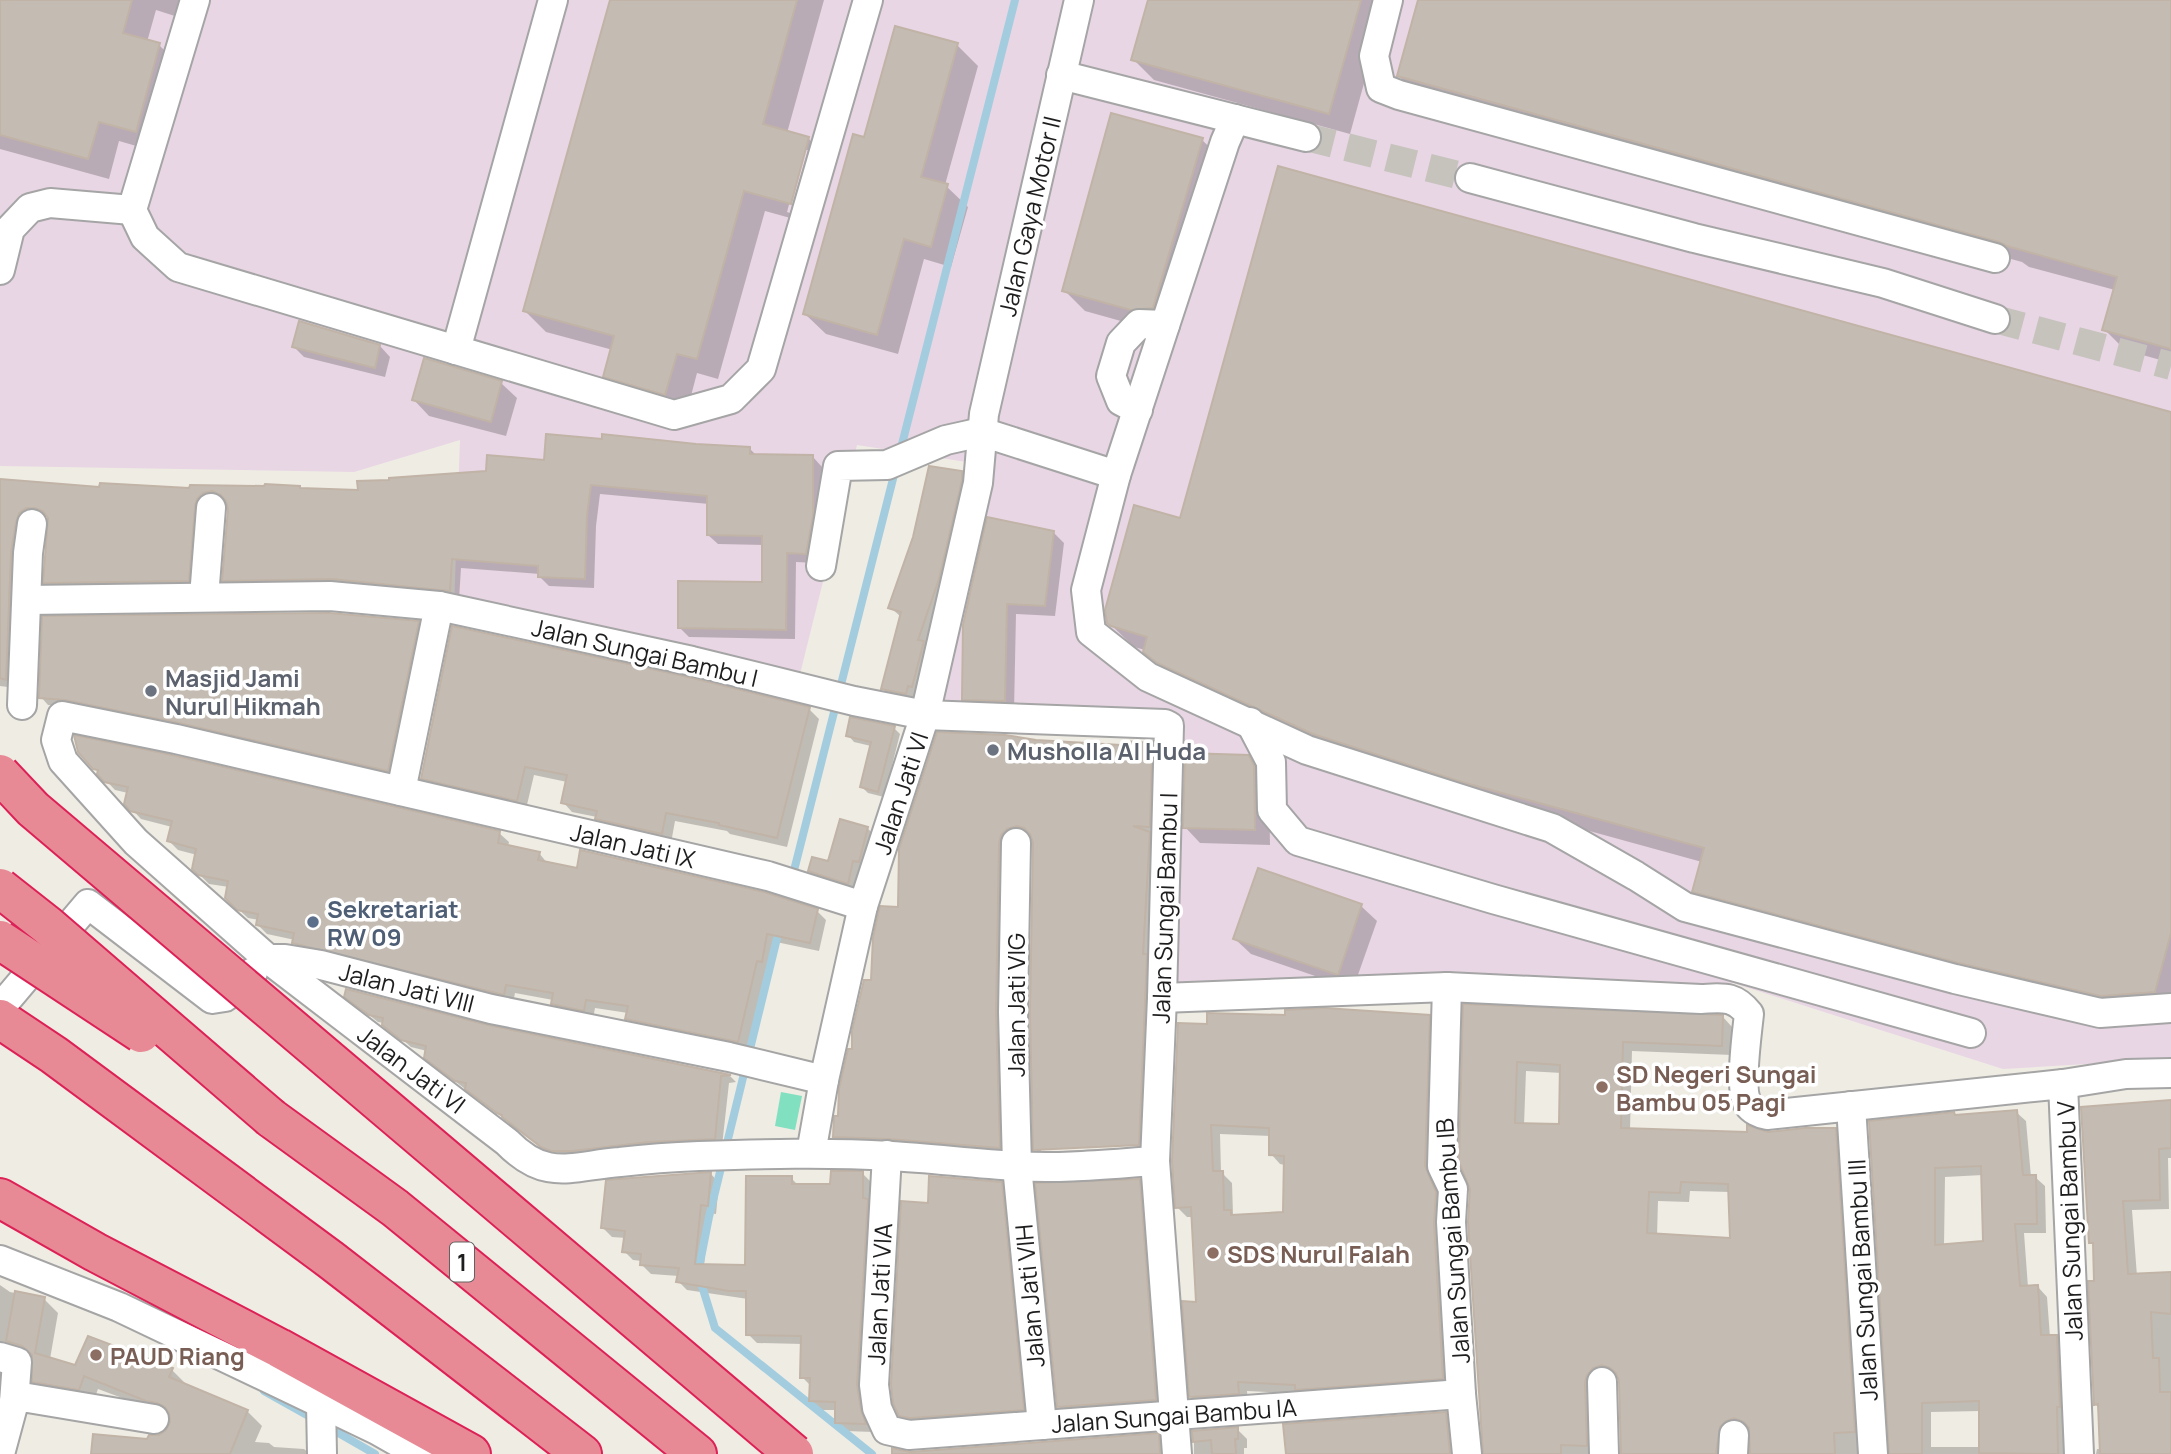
<svg xmlns="http://www.w3.org/2000/svg" width="2171" height="1454" viewBox="0 0 2171 1454" font-family="Manrope,sans-serif">
  <style>
    .industrial { fill: #e8d6e4 }
    .pitch { fill: #80e0c0 }
    .shadow { fill: #0003; fill-rule: evenodd }
    .lines { fill: none; stroke-linecap: round; stroke-linejoin: round }
    .stream { stroke: #a3cdde; stroke-width: 8 }
    .building { fill: #c4bcb3; stroke: #c1b3a6; stroke-width: 2; fill-rule: evenodd }
    .minor-tunnel { stroke: #c5c3bc; stroke-width: 28; stroke-dasharray: 28 14; stroke-linecap: butt }
    .minor-casing { stroke: #a5a5a5; stroke-width: 32 }
    .highway-casing { stroke: #dd2157; stroke-width: 42 }
    .minor { stroke: #fff; stroke-width: 28 }
    .highway { stroke: #e88a96; stroke-width: 38 }
    .highway-bridge-casing { stroke: #dd2157; stroke-width: 42; stroke-linecap: butt }
    .highway-bridge { stroke: #e88a96; stroke-width: 38 }
    .worship-dot { fill: #6b7280; stroke: #fff; stroke-width: 2.5 }
    .service-dot { fill: #5c6f8a; stroke: #fff; stroke-width: 2.5 }
    .education-dot { fill: #8d6e63; stroke: #fff; stroke-width: 2.5 }
    .labels { text-anchor: middle; dominant-baseline: central; stroke-width: 7; stroke-linejoin: round; paint-order: stroke }
    .shield { fill: #fff; stroke: #626262; stroke-width: 2 }
    .shield-label { font-size: 23px; font-weight: bold; fill: #1e1e1e }
    .street-label { font-size: 24px; fill: #1e1e1e; stroke: #fff }
    .worship-label { font-size: 24px; font-weight: bold; fill: #5b616d; stroke: #fff; text-anchor: start }
    .service-label { font-size: 24px; font-weight: bold; fill: #4e5e75; stroke: #fff; text-anchor: start }
    .education-label { font-size: 24px; font-weight: bold; fill: #785e54; stroke: #fff; text-anchor: start }
  </style>
  <rect width="100%" height="100%" fill="#efece4"/>
  <polygon class="industrial" points="0,0 2171,0 2171,1059 2003,1069 1733,983 1166,1004 1170,724 926,708 986,465 857,445 798,682 454,607 460,440 354,472 0,466"/>
  <polygon class="pitch" points="781,1092 802,1096 795,1130 775,1126"/>
  <g class="shadow">
    <polygon points="0,0 183,0 178,17 156,10 147,42 159,45 180,66 157,152 119,141 109,179 0,149"/>
    <path d="M612,0h212l-37,133 22,6 20,21 -17,64 -47,-13 -47,168 -21,-6 -11,42 -60,-18 -21,-21 8,-26 -67,-18 -21,-21zM804,150h4l-18,63 -3,-1z"/>
    <polygon points="1150,0 1387,0 1350,134 1154,80 1133,59"/>
    <polygon points="1420,0 2171,0 2171,363 2125,350 2104,329 2115,290 2029,267 2022,262 1419,97 1399,76"/>
    <polygon points="957,45 978,66 945,185 968,207 951,267 924,259 898,354 826,334 805,314 866,139"/>
    <polygon points="1202,140 1223,160 1153,330 1085,311 1064,290"/>
    <polygon points="380,346 390,357 385,377 304,357 294,347"/>
    <polygon points="501,383 517,398 506,436 429,416 414,400"/>
    <polygon points="2171,413 2171,1013 2123,1016 1715,912 1694,891 1702,862 1484,802 1336,755 1166,672 1145,650 1134,647 1108,622 1181,520"/>
    <polygon points="695,446 749,448 757,456 813,457 822,467 821,526 815,563 796,562 795,639 689,637 680,628 764,584 764,545 718,544 708,535 709,504 600,494 596,526 594,588 549,586 540,577 540,574 461,568 459,600 233,590 224,580 229,509 228,502 222,500 213,502 197,590 55,592 45,582 49,518 44,516 35,518 15,688 0,686 0,481 47,486 359,492 546,462"/>
    <polygon points="961,473 971,482 915,703 892,698 883,689 901,617 890,607"/>
    <polygon points="1053,532 1064,543 1055,616 1016,614 1014,711 974,709 964,699 964,625"/>
    <polygon points="418,623 426,630 395,778 74,707 48,705 41,697"/>
    <polygon points="809,709 819,719 787,847 730,834 727,831 675,821 671,843 606,828 597,817 572,812 563,802 567,782 534,775 526,809 432,788 422,778"/>
    <polygon points="894,728 900,734 884,797 868,793 862,787 871,746 854,742 848,735"/>
    <polygon points="1036,742 1123,747 1151,744 1160,753 1158,835 1150,835 1158,842 1148,1143 1041,1148 1041,1152 1148,1147 1147,1154 1044,1158 1035,1149 1034,843 1032,836 1026,835 1008,1156 843,1146 834,1137 853,1051 873,982 900,909"/>
    <polygon points="79,752 499,833 509,842 508,847 539,853 548,864 817,911 826,920 819,951 776,942 771,970 766,969 747,1050 637,1028 627,1019 628,1013 595,1008 593,1019 562,1013 553,1004 553,1000 515,993 513,1003 304,951 294,942 295,940 267,934 258,925 259,920 248,918 236,907 229,887 209,884 194,869 197,855 178,850 169,841 172,827 141,819 126,803 128,793 115,790"/>
    <polygon points="1248,757 1264,773 1269,783 1270,845 1200,843 1185,827"/>
    <polygon points="867,828 878,838 858,893 820,881 810,871 830,863"/>
    <polygon points="1361,906 1377,921 1353,989 1251,954 1235,939"/>
    <polygon points="355,1004 487,1027 730,1076 736,1082 729,1083 722,1146 581,1159 551,1155 434,1065 427,1051 411,1047 384,1023 378,1022"/>
    <path d="M1465,1006l258,11 9,10v28l-100,-4 -2,79 138,3 67,-3 10,9 20,315h-114v-25l-5,-2 -10,3 -10,24h-104l-3,-78 -6,-2 -17,80h-111l-14,-264zM1526,1071l36,2 -1,53 -37,-1zM1690,1191l40,1 2,48 -75,-4 1,-35 31,1z"/>
    <path d="M1429,1016l10,10 14,362 -151,6 -55,-3 1,12 -47,4 -10,-10 6,-93 -4,-87h-6l-10,-10 31,-181zM1220,1134l51,2v18l9,10 5,1 -1,49h-51l-1,-31 -11,-11z"/>
    <polygon points="2171,1101 2171,1158 2168,1158 2169,1209 2132,1210 2137,1276 2171,1274 2171,1454 2096,1454 2097,1449 2102,1449 2100,1409 2095,1404 2095,1246 2090,1242"/>
    <path d="M2016,1112l10,9 5,56h4l10,9 1,47h-22l4,54h10l9,10 3,40h6l10,9 3,108h-178l-21,-331zM1983,1175l2,68 -41,3 1,-69zM1981,1411v36h-50v-35z"/>
    <polygon points="862,1173 871,1182 873,1432 846,1431 837,1422 837,1410 819,1410 810,1401 811,1386 802,1377 802,1344 757,1343 748,1334 748,1299 687,1290 678,1281 679,1276 651,1274 642,1265 642,1261 633,1260 624,1251 626,1238 612,1237 603,1228 711,1174 719,1183 716,1214 709,1213 704,1266 747,1267 791,1178 799,1186 832,1186"/>
    <polygon points="1139,1181 1147,1188 1163,1407 1067,1414 1059,1407"/>
    <polygon points="1001,1183 1009,1191 1031,1417 909,1423 900,1415 930,1205"/>
    <polygon points="0,1285 10,1292 44,1299 58,1313 50,1359 76,1368 172,1370 186,1384 185,1386 247,1411 262,1426 255,1442 269,1443 274,1447 304,1449 310,1454 93,1454 160,1436 168,1431 172,1423 171,1416 98,1389 93,1403 48,1395 34,1381 34,1360 20,1354 0,1363"/>
    <polygon points="1445,1414 1455,1423 1459,1454 1288,1454"/>
    <polygon points="1237,1429 1247,1439 1247,1448 1244,1448 1244,1454 1194,1454 1194,1432"/>
    <polygon points="1158,1435 1168,1445 1169,1454 893,1454"/>
  </g>
  <g class="lines">
    <g class="stream">
      <polyline points="900,452 1015,0"/>
      <polyline points="784,910 896,467"/>
      <polyline points="780,926 709,1217 698,1273 715,1328 872,1454"/>
      <polyline points="264,1391 314,1419"/>
      <polyline points="328,1427 375,1454"/>
    </g>
  </g>
  <g class="building">
    <polygon points="0,0 132,0 123,33 160,43 136,132 99,122 88,159 0,135"/>
    <polygon points="610,0 797,0 763,124 809,137 791,204 744,191 697,359 677,354 665,395 603,377 614,336 523,311"/>
    <polygon points="1148,0 1361,0 1329,114 1131,60"/>
    <polygon points="1418,0 2171,0 2171,349 2102,330 2117,277 2007,246 1999,242 1397,76"/>
    <polygon points="895,26 958,43 921,177 948,184 931,247 904,239 877,335 803,314 853,134 864,137"/>
    <polygon points="1111,113 1203,138 1153,308 1131,310 1062,291"/>
    <polygon points="1278,166 2171,412 2171,933 2155,992 2101,996 1959,963 1692,892 1704,848 1462,782 1313,734 1157,663 1143,652 1147,637 1111,626 1107,623 1105,610 1134,505 1180,518"/>
    <polygon points="299,321 380,345 375,368 292,347"/>
    <polygon points="424,358 502,381 491,422 412,400"/>
    <polygon points="546,434 602,439 602,434 696,444 750,447 750,454 813,455 813,516 806,554 787,553 786,630 678,628 678,581 762,582 762,536 707,535 707,496 591,485 587,515 585,579 538,577 538,566 452,559 450,591 332,579 222,581 228,509 226,501 221,495 212,491 203,493 197,499 195,506 189,581 43,583 48,518 43,511 35,508 26,508 19,513 16,522 11,552 6,680 0,678 0,479 99,487 100,483 189,488 190,485 264,486 265,484 300,486 300,488 358,490 357,481 389,480 389,478 486,471 487,455 544,460"/>
    <polygon points="929,466 962,471 962,480 939,579 918,640 924,641 912,687 908,686 906,694 881,689 901,612 888,608 913,537"/>
    <polygon points="987,517 1054,531 1045,606 1007,604 1005,701 962,700 963,625"/>
    <polygon points="329,613 419,621 388,771 179,723 65,700 39,698 42,616"/>
    <polygon points="452,626 688,677 810,707 777,838 719,825 719,823 666,813 662,834 595,819 597,811 561,803 567,775 525,767 517,801 421,779"/>
    <polygon points="850,717 895,726 878,792 860,787 871,742 846,736"/>
    <polygon points="937,732 1005,735 1036,740 1121,745 1122,741 1152,743 1150,827 1133,826 1150,832 1143,954 1147,954 1139,1145 1033,1150 1030,1012 1033,843 1030,834 1024,828 1017,826 1007,829 1001,835 999,843 996,1012 1000,1148 889,1139 833,1137 834,1116 838,1116 839,1089 848,1049 852,1049 852,1031 864,980 871,980 873,938 879,910 880,906 898,907 899,849"/>
    <polygon points="74,735 172,755 500,831 498,843 540,852 538,860 577,868 580,850 764,892 818,909 810,943 767,934 762,962 757,961 738,1042 625,1019 628,1006 586,1000 584,1011 551,1004 553,993 506,985 504,995 292,943 294,933 256,925 258,914 237,910 225,898 228,881 198,875 192,869 196,849 167,841 172,821 130,811 124,804 128,787 104,782 97,774 98,770 93,769 78,752"/>
    <polygon points="1185,753 1249,755 1254,766 1255,830 1183,828"/>
    <polygon points="840,819 868,827 859,862 853,861 848,884 808,871 812,857 828,861"/>
    <polygon points="1258,868 1362,904 1338,975 1233,939"/>
    <polygon points="346,989 488,1025 731,1075 721,1076 715,1139 648,1142 572,1151 551,1151 541,1147 502,1117 502,1115 497,1113 465,1089 466,1083 455,1081 424,1058 426,1046 401,1040 382,1025 383,1018 369,1015 344,997"/>
    <path d="M1463,1004l260,11 -1,31 -99,-4 -2,86 126,4v-7l21,7 37,-4h31l19,304 -21,1 1,21h-85l-1,-26 -5,-6 -10,-4 -8,3 -6,6 -4,27h-95l-2,-73 -3,-8 -6,-5 -8,-3 -9,3 -6,7 -2,7 2,64 -26,-1v9h-78l-15,-232 2,-33 -11,-27zM1517,1062l43,3 -1,59 -44,-1zM1681,1182l47,2 2,54 -83,-5 2,-41 31,1z"/>
    <path d="M1324,1008l106,7 -5,151 11,26 -2,31 9,156 -148,11v-5l-57,-3 1,12 -50,3 -7,-96 14,1 -5,-95 -16,1 -3,-47 6,-138 29,1v-11l78,2v-5zM1211,1125l58,3v27l15,1 -1,56 -52,3v-5h-7l-1,-39h-10z"/>
    <polygon points="2171,1100 2171,1148 2159,1149 2160,1200 2123,1201 2128,1274 2171,1272 2171,1314 2151,1312 2153,1358 2159,1358 2160,1392 2171,1392 2171,1454 2100,1454 2098,1404 2094,1405 2088,1281 2094,1281 2093,1243 2089,1243 2081,1107"/>
    <path d="M2017,1110l6,65h13l1,49h-22l5,62 18,-1 3,50h16l3,72h-3l1,47 -79,-1v-52l-57,2v51h-33l-20,-333 85,-9 1,3zM1981,1166l2,75 -48,4v-77z"/>
    <polygon points="831,1171 863,1171 863,1198 868,1199 857,1384 861,1410 866,1424 835,1423 835,1402 809,1401 810,1378 800,1378 801,1336 746,1335 746,1291 729,1291 676,1282 679,1268 640,1265 641,1254 622,1252 625,1231 601,1228 606,1180 711,1172 708,1206 701,1205 695,1264 745,1265 746,1176 792,1176 792,1184 830,1184"/>
    <polygon points="929,1176 1002,1182 1024,1410 910,1418 899,1416 893,1403 891,1384 901,1201 928,1203"/>
    <polygon points="1140,1179 1156,1400 1057,1407 1035,1183"/>
    <polygon points="15,1291 45,1297 35,1353 75,1365 88,1336 173,1368 169,1377 248,1410 230,1454 91,1454 93,1434 147,1439 149,1435 159,1435 166,1430 170,1422 169,1413 165,1407 157,1403 146,1401 84,1376 79,1390 32,1382 32,1355 22,1346 6,1341"/>
    <polygon points="1446,1412 1450,1454 1286,1454 1283,1424"/>
    <polygon points="1238,1427 1238,1439 1235,1439 1236,1454 1212,1454 1211,1440 1193,1442 1192,1431"/>
    <polygon points="1159,1433 1160,1454 892,1454 892,1448 910,1452"/>
  </g>
  <g class="lines">
    <g class="minor-tunnel">
      <polyline points="1306,137 1470,178"/>
      <polyline points="1995,319 2171,366"/>
    </g>
    <g class="minor-casing">
      <g id="minor">
        <polyline points="195,0 132,210 145,237 178,267 674,415 731,399 761,369 868,0"/>
        <polyline points="1388,0 1374,56 1381,88 1399,95 1995,258"/>
        <polyline points="1061,75 1306,137"/>
        <polyline points="1235,119 1225,142 1116,475 1086,590 1091,632 1148,677 1307,750 1552,828 1636,876 1685,907 1955,979 2100,1013 2171,1008"/>
        <polyline points="1470,178 1694,238 1883,283 1995,319"/>
        <polyline points="0,270 10,229 30,208 50,203 132,210"/>
        <polyline points="456,350 553,0"/>
        <polyline points="1138,410 1121,401 1111,376 1121,343 1139,324 1165,325"/>
        <polyline points="821,566 838,466 887,465 946,440 982,432 1116,475"/>
        <polyline points="204,597 211,508"/>
        <polyline points="27,600 330,596 439,606 692,661 854,701 925,715 1165,724 1169,726 1162,998 1155,1161 1177,1454"/>
        <polyline points="22,705 28,553 32,524"/>
        <polyline points="1250,722 1271,762 1272,810 1298,841 1493,899 1971,1033"/>
        <polyline points="401,791 439,606"/>
        <polyline points="1016,843 1013,1012 1017,1166 1042,1425"/>
        <path d="M863,906l-95,-30 -592,-137 -114,-23 -6,24 7,21 73,81 132,117 239,183c39,40 64,24 113,20 26,-3 53,-5 79,-6 63,-2 127,-4 191,0 42,2 84,8 127,10 45,3 92,-2 138,-5"/>
        <polyline points="268,959 285,959 321,965 491,1009 729,1057 824,1080"/>
        <polyline points="1447,987 1442,1166 1453,1189 1451,1222 1461,1394 1467,1454"/>
        <path d="M1162,998l285,-11 254,12c22,-1 33,-4 48,15 -2,18 -10,77 -1,90 4,6 12,10 19,11l296,-31 16,370"/>
        <polyline points="0,1008 88,904 212,999 225,997 253,972"/>
        <polyline points="2063,1084 2126,1074 2171,1073"/>
        <polyline points="1851,1106 1873,1454"/>
        <polyline points="811,1153 824,1080 863,906 925,715 978,483 984,414 1079,0"/>
        <polyline points="887,1155 874,1385 877,1408 887,1430 909,1435 1461,1394"/>
        <polyline points="0,1260 119,1307 377,1430 419,1454"/>
        <polyline points="0,1357 17,1362 14,1402"/>
        <polyline points="1602,1382 1604,1454"/>
        <polyline points="321,1403 322,1454"/>
        <polyline points="0,1454 14,1402 22,1397 154,1419"/>
        <polyline points="1733,1454 1734,1435"/>
      </g>
    </g>
    <g class="highway-casing">
      <g id="highway">
        <polyline points="0,1019 54,1055 331,1260 582,1454"/>
        <polyline points="271,1118 395,1208 697,1454"/>
        <polyline points="0,1198 95,1252 279,1348 471,1454"/>
      </g>
    </g>
    <use href="#minor" class="minor"/>
    <use href="#highway" class="highway"/>
    <g class="highway-bridge-casing">
      <g id="highway-bridge">
        <polyline points="0,774 33,809 794,1454"/>
        <polyline points="0,888 47,925 271,1118"/>
        <polyline points="0,940 141,1033"/>
      </g>
    </g>
    <use href="#highway-bridge" class="highway-bridge"/>
  </g>
  <g class="worship-dot">
    <circle cx="151" cy="691" r="7"/>
    <circle cx="993" cy="750" r="7"/>
  </g>
  <circle class="service-dot" cx="313" cy="922" r="7"/>
  <g class="education-dot">
    <circle cx="1602" cy="1087" r="7"/>
    <circle cx="1213" cy="1253" r="7"/>
    <circle cx="96" cy="1355" r="7"/>
  </g>
  <g class="labels">
    <rect class="shield" x="450" y="1242.5" width="24" height="39" rx="5"/>
    <g class="shield-label">
      <text x="462" y="1262">1</text>
    </g>
    <g class="street-label">
      <text transform="translate(1029 216) rotate(-77)">Jalan Gaya Motor II</text>
      <text transform="translate(645 652) rotate(13)">Jalan Sungai Bambu I</text>
      <text transform="translate(900 793) rotate(-72)">Jalan Jati VI</text>
      <text transform="translate(633 845) rotate(13)">Jalan Jati IX</text>
      <text transform="translate(1164 908) rotate(-88)">Jalan Sungai Bambu I</text>
      <text transform="translate(407 987) rotate(14)">Jalan Jati VIII</text>
      <text transform="translate(1015 1005) rotate(-90)">Jalan Jati VIG</text>
      <text transform="translate(412 1069) rotate(37)">Jalan Jati VI</text>
      <text transform="translate(2069 1221) rotate(-92)">Jalan Sungai Bambu V</text>
      <text transform="translate(1452 1241) rotate(-94)">Jalan Sungai Bambu IB</text>
      <text transform="translate(1862 1280) rotate(-93)">Jalan Sungai Bambu III</text>
      <text transform="translate(879 1294) rotate(-87)">Jalan Jati VIA</text>
      <text transform="translate(1029 1296) rotate(-95)">Jalan Jati VIH</text>
      <text transform="translate(1174 1415) rotate(-4)">Jalan Sungai Bambu IA</text>
    </g>
    <g class="worship-label">
      <text x="165" y="677">Masjid Jami<tspan x="165" dy="28">Nurul Hikmah</tspan></text>
      <text x="1007" y="750">Musholla Al Huda</text>
    </g>
    <g class="service-label">
      <text x="327" y="908">Sekretariat<tspan x="327" dy="28">RW 09</tspan></text>
    </g>
    <g class="education-label">
      <text x="1616" y="1073">SD Negeri Sungai<tspan x="1616" dy="28">Bambu 05 Pagi</tspan></text>
      <text x="1227" y="1253">SDS Nurul Falah</text>
      <text x="110" y="1355">PAUD Riang</text>
    </g>
  </g>
</svg>
